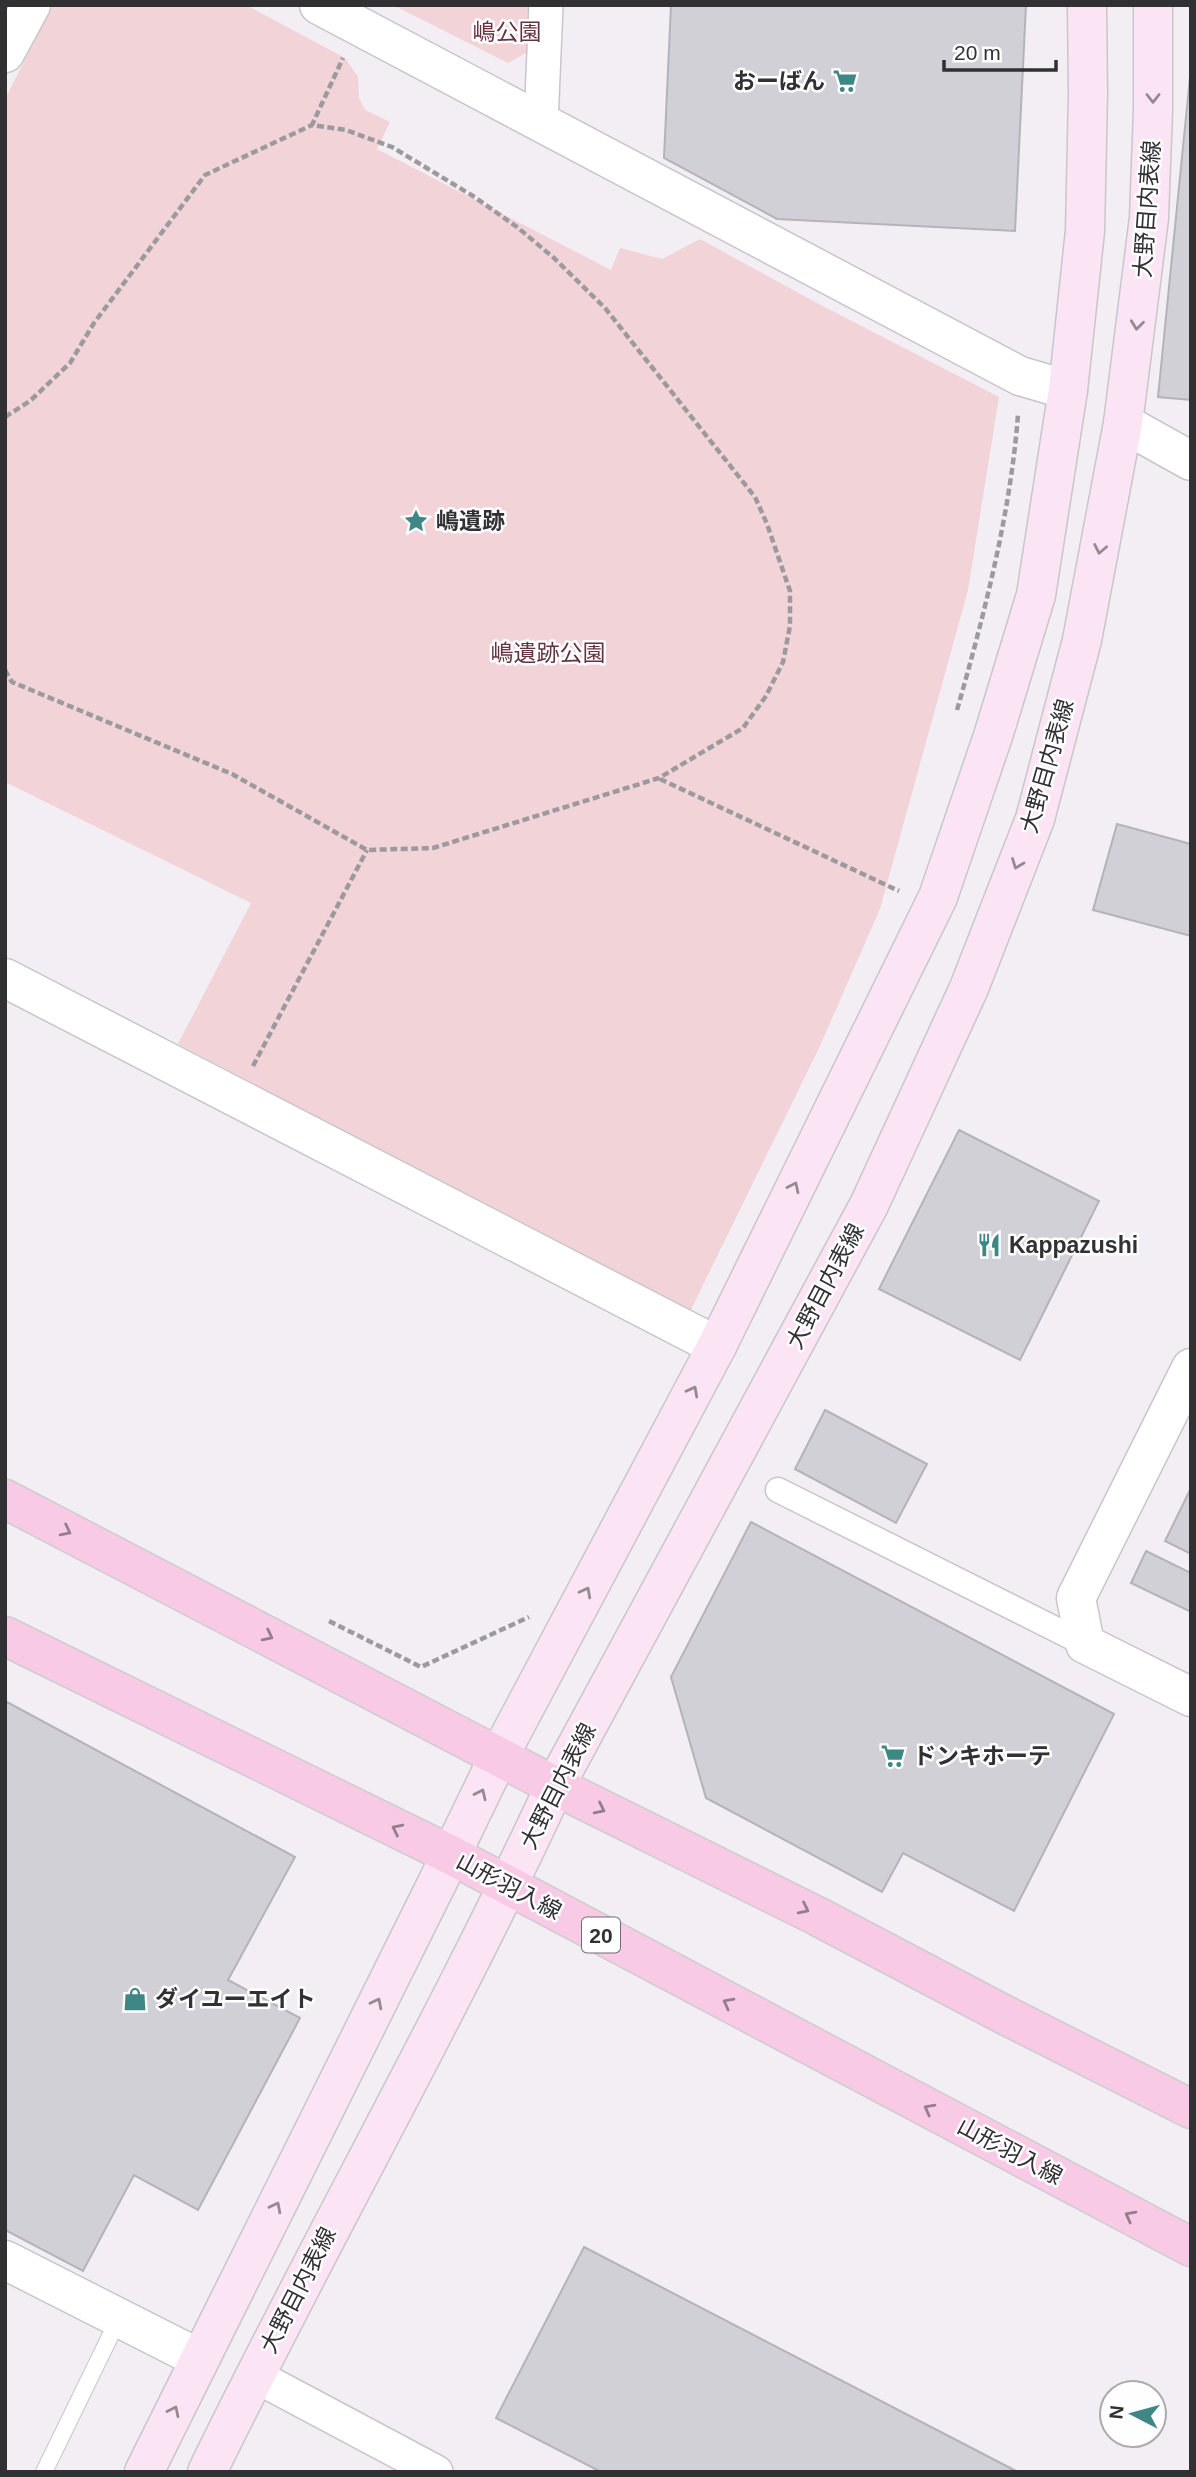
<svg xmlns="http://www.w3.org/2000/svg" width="1196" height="2477" viewBox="0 0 1196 2477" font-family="Arial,'Noto Sans JP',sans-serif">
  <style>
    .green { fill: #f2d3d8 }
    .building { fill: #d1d0d6; stroke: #b4b3b9; stroke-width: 2 }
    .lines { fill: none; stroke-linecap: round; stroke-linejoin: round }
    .service-casing { stroke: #c9c6cb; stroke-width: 18 }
    .pedestrian-casing { stroke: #c9c6cb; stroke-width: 27 }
    .minor-casing { stroke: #c9c6cb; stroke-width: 36 }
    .tertiary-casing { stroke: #c9c6cb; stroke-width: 41 }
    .secondary-casing { stroke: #c9c6cb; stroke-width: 41 }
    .primary-casing { stroke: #cecdce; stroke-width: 41 }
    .path { stroke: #9c9a9e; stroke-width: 4.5; stroke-dasharray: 7 3.5; stroke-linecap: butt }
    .service { stroke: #fff; stroke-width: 16 }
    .pedestrian { stroke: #fff; stroke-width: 24 }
    .minor { stroke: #fff; stroke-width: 33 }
    .tertiary { stroke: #fff; stroke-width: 38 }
    .secondary { stroke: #fbe4f3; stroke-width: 38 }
    .primary { stroke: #f8cae6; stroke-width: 38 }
    .oneway { stroke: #968a92 }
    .oneway2 { stroke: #947d8c }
    .labels { text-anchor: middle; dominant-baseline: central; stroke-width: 5; stroke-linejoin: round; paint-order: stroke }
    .shield { fill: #fefdff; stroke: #6e6e70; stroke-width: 2 }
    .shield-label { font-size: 21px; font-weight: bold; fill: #313032 }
    .park-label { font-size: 23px; fill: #64343e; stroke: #fefdff }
    .poi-label { font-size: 23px; font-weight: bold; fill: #313032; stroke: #fefdff; text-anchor: start }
    .street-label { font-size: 23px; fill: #313032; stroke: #fefdff }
  </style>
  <rect width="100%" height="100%" fill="#f2eef4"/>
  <g class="green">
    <polygon points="53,5 246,5 345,58 358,77 359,98 365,110 390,122 377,149 611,270 620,248 662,259 700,239 815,302 999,397 968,590 880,909 820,1046 682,1328 364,1141 178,1044 251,903 5,782 5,99"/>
    <polygon points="393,5 537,5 535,48 508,63"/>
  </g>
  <g class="building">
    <polygon points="671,5 1026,5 1015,231 777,219 664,158"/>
    <polygon points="1191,67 1191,400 1158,397"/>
    <polygon points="1117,824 1191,844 1191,936 1093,910"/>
    <polygon points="959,1130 1099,1201 1020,1360 879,1289"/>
    <polygon points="825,1410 927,1464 896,1523 795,1469"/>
    <polygon points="1191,1488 1191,1554 1165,1541"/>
    <polygon points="751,1522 1114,1714 1014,1911 903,1853 882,1892 706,1798 671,1677"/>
    <polygon points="1146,1551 1191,1573 1191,1612 1131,1583"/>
    <polygon points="5,1701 295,1857 228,1980 300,2018 198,2210 134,2175 83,2271 5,2230"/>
    <polygon points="584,2247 1018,2472 601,2472 496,2418"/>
  </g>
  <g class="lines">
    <g class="service-casing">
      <polyline id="service" points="44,2472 119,2318"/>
    </g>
    <g class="pedestrian-casing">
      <polyline id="pedestrian" points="778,1490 1085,1644"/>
    </g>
    <g class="minor-casing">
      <g id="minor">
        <polyline points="541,123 546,5"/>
        <polyline points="254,2375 436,2472"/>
      </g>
    </g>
    <g class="tertiary-casing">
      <g id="tertiary">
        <polyline points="319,5 1020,376 1068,390"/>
        <polyline points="5,53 31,5"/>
        <polyline points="1123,423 1191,461"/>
        <polyline points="5,978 717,1346"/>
        <polyline points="1191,1368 1076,1598 1085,1644 1191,1697"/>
        <polyline points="5,2260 200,2359"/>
      </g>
    </g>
    <g class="secondary-casing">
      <g id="secondary">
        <polyline points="144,2472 451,1855 499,1756 717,1346 938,897 994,733 1036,595 1068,390 1085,231 1088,94 1087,5"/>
        <path d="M207,2472c112,-230 240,-453 348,-686l314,-581 100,-217 66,-169 47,-179 41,-217 26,-205 4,-108v-105"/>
      </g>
    </g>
    <g class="primary-casing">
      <g id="primary">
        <polyline points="5,1499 555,1786 817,1916 1003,2014 1191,2109"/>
        <polyline points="5,1636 451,1855 1191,2247"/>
      </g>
    </g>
    <g class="path">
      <polyline points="5,417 30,401 70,363 94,323 205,175 312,125"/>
      <polyline points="5,670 12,682 232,774 367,850 433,848 659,778 743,728 766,696 783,662 790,626 790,591 767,524 755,497 605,308 554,258 517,227 473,196 392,147 346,130 312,125 343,58"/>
      <path d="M957,710c27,-94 54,-199 61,-296"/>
      <polyline points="660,779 899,891"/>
      <polyline points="253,1066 367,850"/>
      <polyline points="329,1621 421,1667 529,1617"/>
    </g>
    <use href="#service" class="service"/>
    <use href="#pedestrian" class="pedestrian"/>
    <use href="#minor" class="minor"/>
    <use href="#tertiary" class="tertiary"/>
    <use href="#secondary" class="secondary"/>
    <use href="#primary" class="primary"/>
  </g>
  <defs><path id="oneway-chevron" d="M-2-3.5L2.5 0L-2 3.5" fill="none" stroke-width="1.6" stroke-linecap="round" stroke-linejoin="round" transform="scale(1.75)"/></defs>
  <g class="oneway">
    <use href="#oneway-chevron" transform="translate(1153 98) rotate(90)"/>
    <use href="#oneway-chevron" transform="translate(1137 325) rotate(97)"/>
    <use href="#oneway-chevron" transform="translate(1100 549) rotate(101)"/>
    <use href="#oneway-chevron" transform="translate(1017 864) rotate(111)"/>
    <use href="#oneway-chevron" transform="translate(794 1187) rotate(-64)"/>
    <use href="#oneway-chevron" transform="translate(693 1391) rotate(-62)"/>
    <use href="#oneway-chevron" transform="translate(586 1592) rotate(-62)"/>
    <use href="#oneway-chevron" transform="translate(481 1794) rotate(-65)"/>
    <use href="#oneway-chevron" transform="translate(377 2003) rotate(-63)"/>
    <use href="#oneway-chevron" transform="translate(276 2207) rotate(-63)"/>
    <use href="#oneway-chevron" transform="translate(174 2411) rotate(-64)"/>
  </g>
  <g class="oneway2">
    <use href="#oneway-chevron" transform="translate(66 1531) rotate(27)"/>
    <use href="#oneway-chevron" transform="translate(268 1636) rotate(27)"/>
    <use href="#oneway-chevron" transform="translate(600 1809) rotate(26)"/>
    <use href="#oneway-chevron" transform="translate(397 1829) rotate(-154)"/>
    <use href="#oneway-chevron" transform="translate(804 1909) rotate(26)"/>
    <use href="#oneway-chevron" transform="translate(728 2003) rotate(-152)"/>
    <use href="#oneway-chevron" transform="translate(929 2109) rotate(-152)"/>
    <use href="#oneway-chevron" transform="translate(1130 2216) rotate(-152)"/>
  </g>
  <defs>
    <g id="supermarket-bare" transform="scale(1.89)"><path d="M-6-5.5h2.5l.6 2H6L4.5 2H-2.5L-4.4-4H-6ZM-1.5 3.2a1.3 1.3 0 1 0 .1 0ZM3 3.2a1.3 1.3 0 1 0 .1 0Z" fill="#3f8785" stroke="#fefdff" stroke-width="2.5" paint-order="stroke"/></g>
    <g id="sight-bare" transform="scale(1.89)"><path d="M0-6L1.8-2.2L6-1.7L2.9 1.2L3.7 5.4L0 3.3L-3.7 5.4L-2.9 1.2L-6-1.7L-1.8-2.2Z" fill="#3f8785" stroke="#fefdff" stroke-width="2.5" paint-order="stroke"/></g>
    <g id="restaurant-bare" transform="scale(1.89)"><path d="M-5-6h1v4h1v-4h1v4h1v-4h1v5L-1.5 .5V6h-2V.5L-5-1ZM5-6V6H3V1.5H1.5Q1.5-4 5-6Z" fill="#3f8785" stroke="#fefdff" stroke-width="2.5" paint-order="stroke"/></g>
    <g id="shop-bare" transform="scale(1.89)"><path d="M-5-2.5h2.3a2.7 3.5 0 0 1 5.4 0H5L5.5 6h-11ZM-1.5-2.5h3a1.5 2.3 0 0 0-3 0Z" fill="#3f8785" stroke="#fefdff" stroke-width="2.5" paint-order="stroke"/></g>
  </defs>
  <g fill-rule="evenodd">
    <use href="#supermarket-bare" x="845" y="81"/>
    <use href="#sight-bare" x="416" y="521"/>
    <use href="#restaurant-bare" x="989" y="1245"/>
    <use href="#supermarket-bare" x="893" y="1756"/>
    <use href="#shop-bare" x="135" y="1999"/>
  </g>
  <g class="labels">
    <rect class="shield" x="582" y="1917.5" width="38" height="35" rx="5"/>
    <g class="shield-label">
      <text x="601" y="1935">20</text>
    </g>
    <g class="park-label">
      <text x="507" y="32">嶋公園</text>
      <text x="548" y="653">嶋遺跡公園</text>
    </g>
    <g class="poi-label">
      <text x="825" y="81" text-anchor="end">おーばん</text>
      <text x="436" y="521">嶋遺跡</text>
      <text x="1009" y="1245">Kappazushi</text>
      <text x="913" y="1756">ドンキホーテ</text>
      <text x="155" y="1999">ダイユーエイト</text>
    </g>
    <g class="street-label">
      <text transform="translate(1147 209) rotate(-86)">大野目内表線</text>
      <text transform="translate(1047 766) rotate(-74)">大野目内表線</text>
      <text transform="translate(825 1286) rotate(-62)">大野目内表線</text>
      <text transform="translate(558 1786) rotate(-63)">大野目内表線</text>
      <text transform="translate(509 1886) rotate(28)">山形羽入線</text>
      <text transform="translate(1010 2151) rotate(28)">山形羽入線</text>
      <text transform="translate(298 2290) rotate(-63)">大野目内表線</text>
    </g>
  </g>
  <rect width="1196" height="2477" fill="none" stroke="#313032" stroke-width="14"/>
  <g transform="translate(1133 2414) rotate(276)"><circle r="33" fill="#fefdff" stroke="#acabad" stroke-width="2"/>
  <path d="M0-5L12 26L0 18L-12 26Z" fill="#3f8785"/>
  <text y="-10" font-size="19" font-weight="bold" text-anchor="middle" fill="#313032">N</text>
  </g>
  <path d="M944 60v10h112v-10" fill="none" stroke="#313032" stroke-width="3.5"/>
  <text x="954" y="60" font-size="21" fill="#313032" stroke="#fefdff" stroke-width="5" paint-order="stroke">20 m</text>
</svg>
